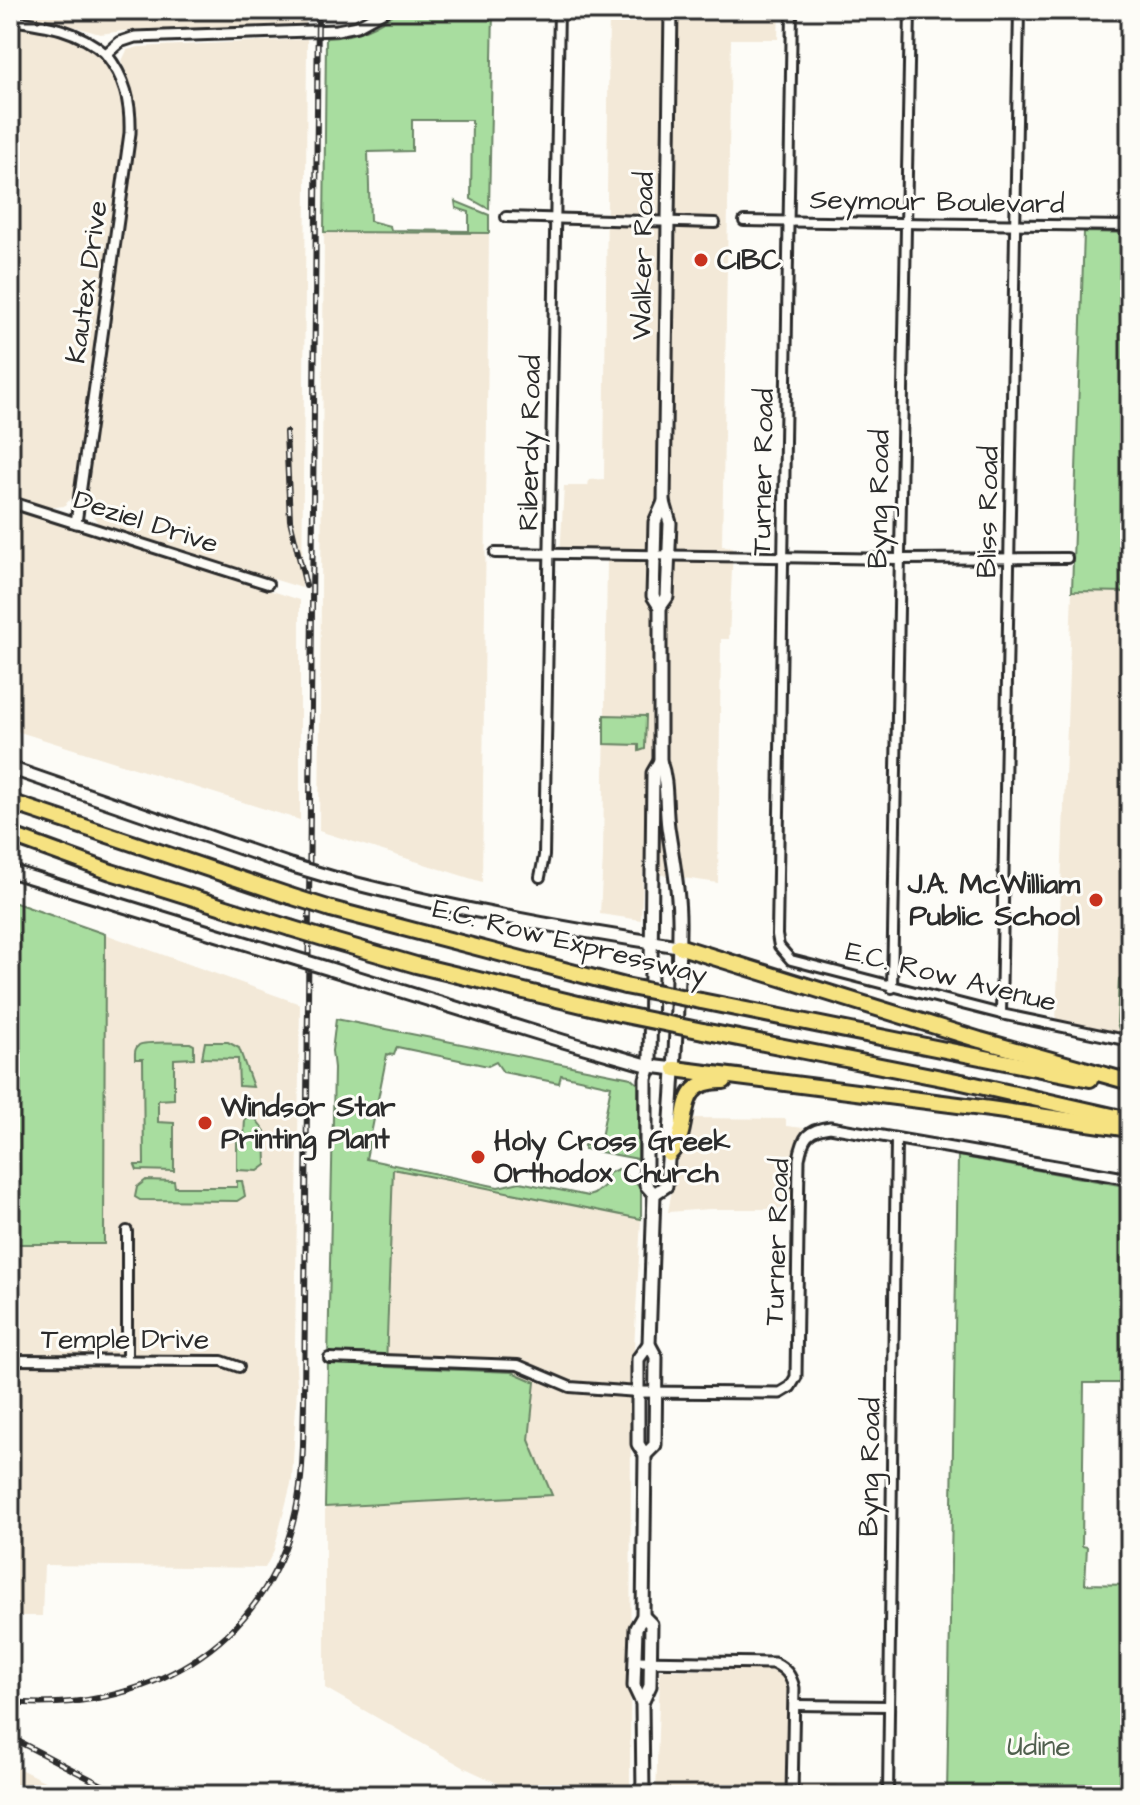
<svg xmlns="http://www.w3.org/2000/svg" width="1140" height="1805" viewBox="0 0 1140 1805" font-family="'Architects Daughter',sans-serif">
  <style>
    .built { fill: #f3e9d8 }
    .green { fill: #a8dd9f; stroke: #6a8465; stroke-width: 2 }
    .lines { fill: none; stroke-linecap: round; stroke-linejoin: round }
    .minor-casing { stroke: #2b2b2b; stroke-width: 14 }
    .tertiary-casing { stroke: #2b2b2b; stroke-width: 15 }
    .secondary-casing { stroke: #2b2b2b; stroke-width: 17 }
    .motorway-casing { stroke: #2b2b2b; stroke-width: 20 }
    .minor { stroke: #fdfcf7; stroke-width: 8 }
    .tertiary { stroke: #fdfcf7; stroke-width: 9 }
    .secondary { stroke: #fdfcf7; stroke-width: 11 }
    .motorway { stroke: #f6e281; stroke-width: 14 }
    .rail-casing { stroke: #2b2b2b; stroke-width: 6 }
    .rail { stroke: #fdfcf7; stroke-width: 3; stroke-dasharray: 9; stroke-linecap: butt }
    .secondary-bridge-casing { stroke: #2b2b2b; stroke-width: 17; stroke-linecap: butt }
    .motorway-bridge-casing { stroke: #2b2b2b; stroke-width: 20; stroke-linecap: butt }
    .secondary-bridge { stroke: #fdfcf7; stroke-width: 11 }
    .motorway-bridge { stroke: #f6e281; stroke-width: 14 }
    .poi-dot { fill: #c8321e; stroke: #fdfcf7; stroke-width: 3 }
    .labels { text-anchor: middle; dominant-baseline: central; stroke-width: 6; stroke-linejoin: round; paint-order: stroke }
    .street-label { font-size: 28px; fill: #2b2b2b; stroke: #fdfcf7 }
    .poi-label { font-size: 28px; font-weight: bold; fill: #2b2b2b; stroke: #fdfcf7; text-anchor: start }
    .park-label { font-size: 28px; fill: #50604e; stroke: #fdfcf7 }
  </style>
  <rect width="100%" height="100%" fill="#fdfcf7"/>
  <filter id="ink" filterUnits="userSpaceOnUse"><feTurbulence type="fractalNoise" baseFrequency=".0125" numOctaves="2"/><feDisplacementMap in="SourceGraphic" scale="16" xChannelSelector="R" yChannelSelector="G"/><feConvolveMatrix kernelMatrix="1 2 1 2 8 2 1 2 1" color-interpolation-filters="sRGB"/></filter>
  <g filter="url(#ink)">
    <g class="built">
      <polygon points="10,10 306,10 306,25 123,31 100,34 65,24 10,15"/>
      <polygon points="609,10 779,10 778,39 731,39 722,546 733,547 729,639 721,639 718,883 643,872 641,920 600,914 603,857 607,560 560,557 564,486 588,486 589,480 604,479"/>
      <polygon points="10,25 75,37 101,57 120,85 126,119 75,494 64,506 47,508 10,497"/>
      <polygon points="307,39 306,184 302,588 99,525 88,508 86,485 135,135 135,106 131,86 122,61 127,50 139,47"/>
      <polygon points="324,232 489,233 482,882 319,831"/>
      <polygon points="10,507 300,600 300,820 10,729"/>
      <polygon points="1072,591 1130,592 1130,1037 1056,1022"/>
      <polygon points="22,904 300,1004 295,1345 297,1387 292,1480 274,1550 265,1568 44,1565 42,1616 10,1616 10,1244 12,1244"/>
      <polygon points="685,1118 786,1119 786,1126 804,1128 795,1145 794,1209 710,1209 668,1212"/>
      <polygon points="393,1169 641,1219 631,1405 630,1795 523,1795 465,1768 325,1688 325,1507 552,1495 529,1440 512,1372 386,1367"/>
      <polygon points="660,1670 771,1670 782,1676 787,1684 787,1784 837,1784 837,1795 656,1795"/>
      <polygon points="10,1764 38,1778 73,1795 10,1795"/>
    </g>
    <g class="green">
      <path d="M398,10h95l-4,199 -18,-10 1,-79h-60v31l-44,1 2,69 20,5 1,4 78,1v-19l-13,-4 -1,-7 34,14v18l-165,-1 2,-194c28,-1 51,-10 72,-28z"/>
      <polygon points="1084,232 1130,233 1130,592 1072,591"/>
      <polygon points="604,715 646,716 645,749 639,751 639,745 604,744"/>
      <polygon points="10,901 105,934 104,1244 10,1244"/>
      <polygon points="1130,970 1130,1037 1121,1035 1117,1023 1119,979"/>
      <polygon points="336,1019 631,1078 638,1084 638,1159 584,1149 584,1145 599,1148 611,1086 561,1075 559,1083 503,1072 496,1062 488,1066 397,1047 394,1055 387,1054 366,1159 498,1187 520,1182 588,1196 594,1194 604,1186 609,1173 618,1169 641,1188 641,1219 393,1169 386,1367 512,1372 535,1382 529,1440 552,1495 325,1507 334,1068 332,1051"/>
      <polygon points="205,1042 228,1042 239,1048 253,1087 239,1086 238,1059 202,1058"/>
      <path d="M190,1043l4,2v13l-20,1v40l-16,1v22l16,1v48l-37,-1 -2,-5h9l-1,-106h-8c0,-6 -1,-10 4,-14 7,-4 41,-2 51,-2z"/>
      <polygon points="255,1118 265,1131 266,1165 258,1171 237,1170 237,1137 244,1137 245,1119"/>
      <polygon points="958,1156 1130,1187 1130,1383 1084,1383 1082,1546 1087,1547 1085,1584 1130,1585 1130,1795 947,1795"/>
      <polygon points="146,1180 174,1181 175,1187 237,1187 237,1181 242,1181 245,1196 237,1201 140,1200 135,1197 137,1187"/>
    </g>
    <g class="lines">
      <g class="minor-casing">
        <g id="minor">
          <polyline points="792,10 777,935 779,946 791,960 1001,1014 1130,1041"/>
          <path d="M10,20c37,5 67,9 96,34"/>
          <polyline points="506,217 715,223"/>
          <polyline points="744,221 1130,226"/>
          <polyline points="76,523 268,584"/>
          <polyline points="495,553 900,559 1067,558"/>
          <polyline points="540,877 544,856 559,10"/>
          <polyline points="892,988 910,10"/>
          <polyline points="1001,1014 1019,10"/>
          <polyline points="127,1231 127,1360"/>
          <polyline points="329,1358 518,1365 570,1387 638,1392"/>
          <polyline points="10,1360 222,1361 239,1367"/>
          <polyline points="794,1705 889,1706"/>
          <polyline points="888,1795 896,1140"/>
        </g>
      </g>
      <g class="tertiary-casing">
        <g id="tertiary">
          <path d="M10,502l66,21 54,-390c1,-31 -5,-55 -24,-79l14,-12 15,-5 202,-7 20,-4 29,-16"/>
          <path d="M638,1392l142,1 10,-6 6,-10 3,-218c4,-22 8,-29 31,-32l300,52"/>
          <path d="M635,1661l139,2c12,6 17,12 20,25l-2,107"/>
        </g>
      </g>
      <g class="secondary-casing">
        <g id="secondary">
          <polyline points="660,607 667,597 670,523 664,502 671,10"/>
          <polyline points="10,768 290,865"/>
          <polyline points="10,871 287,956"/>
          <path d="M337,879c113,29 226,50 341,67"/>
          <polyline points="330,969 563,1041 650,1066 675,1069"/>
          <path d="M654,1194l12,-8c7,-85 12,-171 13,-256 1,-35 -6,-69 -11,-103 -3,-24 0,-44 -8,-66v-154l-7,-11 2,-74 9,-20"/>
          <polyline points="645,1455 655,1445 656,1357 649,1344 654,1194 646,1185 646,1079 650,1066 653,773 660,761"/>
          <polyline points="642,1703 650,1686 651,1624 643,1616"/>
          <polyline points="643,1795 642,1703 634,1686 636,1628 643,1616 645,1455 638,1444 638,1359 649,1344"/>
        </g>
      </g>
      <g class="motorway-casing">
        <g id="motorway">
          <polyline points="10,802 290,896"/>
          <polyline points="10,835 111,872 290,928"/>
          <polyline points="331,909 625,986"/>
          <polyline points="333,941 416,965 620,1014"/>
          <polyline points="678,946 980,1040 1130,1082"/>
          <polyline points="701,1001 1090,1079"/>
          <polyline points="703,1031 962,1082 1130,1120"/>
          <polyline points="675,1069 990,1109 1130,1129"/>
          <path d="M669,1154c27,-24 -1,-74 55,-73"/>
        </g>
      </g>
      <use href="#minor" class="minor"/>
      <use href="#tertiary" class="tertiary"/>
      <use href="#secondary" class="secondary"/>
      <use href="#motorway" class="motorway"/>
      <g class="rail-casing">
        <g id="rail">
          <polyline points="286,432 290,520 306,586"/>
          <path d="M10,1702c132,12 257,-55 286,-192 8,-36 7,-73 8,-109l14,-1391"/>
          <polyline points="10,1737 121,1795"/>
        </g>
      </g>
      <use href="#rail" class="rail"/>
      <g class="secondary-bridge-casing">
        <g id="secondary-bridge">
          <polyline points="290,865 337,879"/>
          <polyline points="287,956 330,969"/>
        </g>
      </g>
      <g class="motorway-bridge-casing">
        <g id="motorway-bridge">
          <polyline points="290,896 331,909"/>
          <polyline points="290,928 333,941"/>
          <polyline points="625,986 701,1001"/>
          <polyline points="620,1014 703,1031"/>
        </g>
      </g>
      <use href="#secondary-bridge" class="secondary-bridge"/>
      <use href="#motorway-bridge" class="motorway-bridge"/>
    </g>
  </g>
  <g class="poi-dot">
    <circle cx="701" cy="260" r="8"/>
    <circle cx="1096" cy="900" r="8"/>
    <circle cx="205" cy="1123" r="8"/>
    <circle cx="478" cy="1157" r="8"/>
  </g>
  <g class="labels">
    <g class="street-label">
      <text transform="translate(937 202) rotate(1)">Seymour Boulevard</text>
      <text transform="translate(643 256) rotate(-89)">Walker Road</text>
      <text transform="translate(87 282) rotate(-82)">Kautex Drive</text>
      <text transform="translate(530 443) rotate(-89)">Riberdy Road</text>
      <text transform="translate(763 472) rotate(-89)">Turner Road</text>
      <text transform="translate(879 499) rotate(-89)">Byng Road</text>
      <text transform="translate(988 512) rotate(-89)">Bliss Road</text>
      <text transform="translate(146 522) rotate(18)">Deziel Drive</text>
      <text transform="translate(570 942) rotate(14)">E.C. Row Expressway</text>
      <text transform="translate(951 977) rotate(14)">E.C. Row Avenue</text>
      <text transform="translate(777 1242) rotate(-88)">Turner Road</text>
      <text x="125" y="1339">Temple Drive</text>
      <text transform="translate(870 1467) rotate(-89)">Byng Road</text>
    </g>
    <g class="poi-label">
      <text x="717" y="260">CIBC</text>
      <text x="1080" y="884" text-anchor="end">J.A. McWilliam<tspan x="1080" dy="32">Public School</tspan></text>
      <text x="221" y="1107">Windsor Star<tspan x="221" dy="32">Printing Plant</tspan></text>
      <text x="494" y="1141">Holy Cross Greek<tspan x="494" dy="32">Orthodox Church</tspan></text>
    </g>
    <g class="park-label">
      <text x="1039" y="1746">Udine</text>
    </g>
  </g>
  <rect width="1140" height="1805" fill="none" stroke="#fdfcf7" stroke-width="40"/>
  <rect x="20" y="20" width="1100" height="1765" fill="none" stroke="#2b2b2b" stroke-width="3" filter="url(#ink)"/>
</svg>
